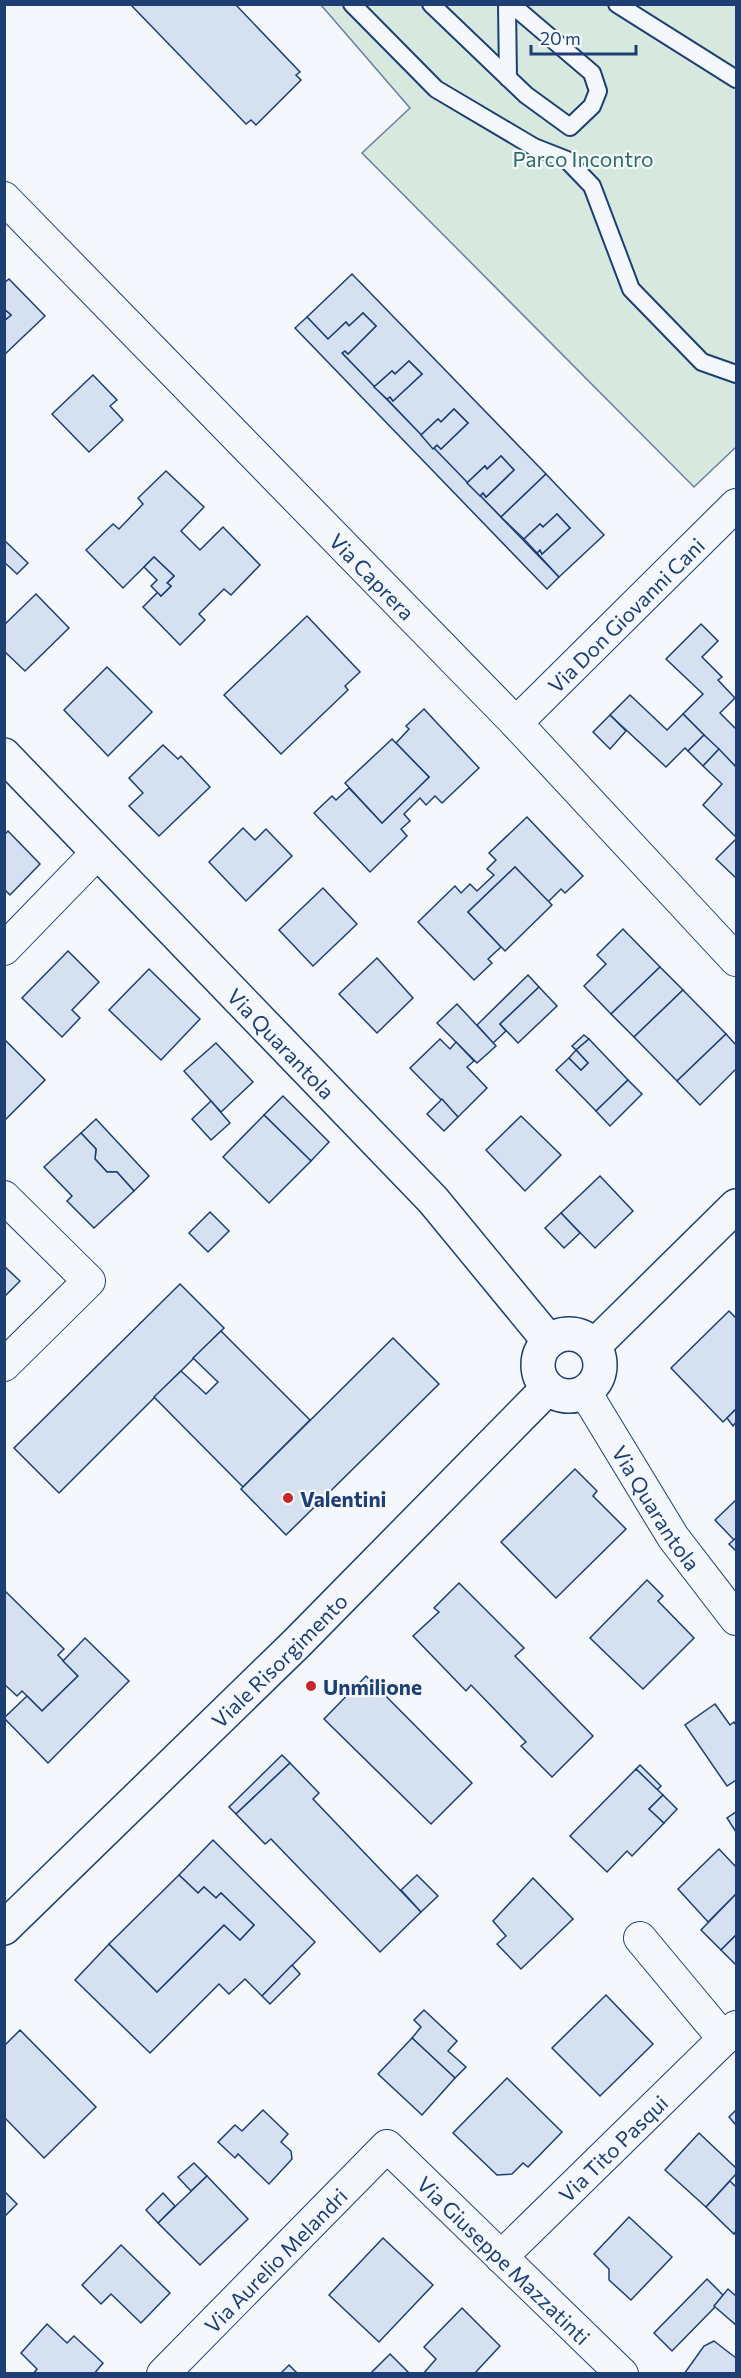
<svg xmlns="http://www.w3.org/2000/svg" width="741" height="2378" viewBox="0 0 741 2378" font-family="Commissioner,sans-serif">
  <style>
    .green { fill: #d7e8df; stroke: #687fa3; stroke-width: 1.5 }
    .building { fill: #d5e0f0; stroke: #1d3f73; stroke-width: 1.5 }
    .lines { fill: none; stroke-linecap: round; stroke-linejoin: round }
    .service-casing { stroke: #1d3f73; stroke-width: 20 }
    .minor-casing { stroke: #1d3f73; stroke-width: 34 }
    .tertiary-casing { stroke: #1d3f73; stroke-width: 36 }
    .service { stroke: #f4f7fb; stroke-width: 16 }
    .minor { stroke: #f4f7fb; stroke-width: 32 }
    .tertiary { stroke: #f4f7fb; stroke-width: 33 }
    .poi-dot { fill: #c62828; stroke: #f4f7fb; stroke-width: 2 }
    .labels { text-anchor: middle; dominant-baseline: central; stroke-width: 4.5; stroke-linejoin: round; paint-order: stroke }
    .park-label { font-size: 21px; fill: #2c6c60; stroke: #f4f7fb }
    .street-label { font-size: 21px; fill: #1d3f73; stroke: #f4f7fb }
    .poi-label { font-size: 21px; font-weight: bold; fill: #1d3f73; stroke: #f4f7fb; text-anchor: start }
  </style>
  <rect width="100%" height="100%" fill="#f4f7fb"/>
  <polygon class="green" points="321,5 736,5 736,447 694,487 362,153 410,108"/>
  <g class="building">
    <polygon points="130,4 235,4 300,72 296,75 301,80 256,125 251,120 246,124"/>
    <polygon points="352,274 546,474 501,517 480,496 483,493 486,497 514,470 501,456 487,469 485,466 467,483 433,449 437,445 441,449 468,423 454,409 441,422 438,419 421,435 387,399 390,397 393,401 422,374 409,361 395,374 392,371 374,387 342,353 345,351 348,354 376,326 363,313 349,326 346,322 328,339 307,317"/>
    <polygon points="9,279 45,316 4,355 4,321 11,315 4,309 4,283"/>
    <polygon points="4,309 11,315 4,321"/>
    <polygon points="363,313 376,326 348,354 345,351 342,353 559,577 547,589 295,328 307,317 328,339 346,322 349,326"/>
    <polygon points="409,361 422,374 393,401 390,397 387,399 374,387 392,371 395,374"/>
    <polygon points="93,375 117,400 110,406 123,420 89,452 52,414"/>
    <polygon points="454,409 468,423 441,449 437,445 433,449 421,435 438,419 441,422"/>
    <polygon points="501,456 514,470 486,497 483,493 480,496 467,483 485,466 487,469"/>
    <polygon points="166,471 204,507 181,531 200,550 223,527 260,565 231,595 224,589 199,614 205,620 180,645 143,607 158,592 161,596 171,586 167,583 174,576 154,557 123,588 86,550 113,524 119,529 143,504 138,498"/>
    <polygon points="546,474 604,535 559,577 537,553 540,550 542,554 570,528 557,514 543,527 540,524 524,539 501,517"/>
    <polygon points="557,514 570,528 542,554 540,550 537,553 524,539 540,524 543,527"/>
    <polygon points="4,540 28,563 17,574 4,562"/>
    <polygon points="154,557 174,576 167,583 171,586 161,596 151,586 157,580 144,567"/>
    <polygon points="36,594 69,628 25,671 4,651 4,625"/>
    <polygon points="307,616 360,672 345,686 348,690 281,754 224,695"/>
    <polygon points="701,624 718,641 702,657 722,677 718,680 735,698 720,713 736,729 736,767 683,714 703,694 666,659"/>
    <polygon points="107,667 152,712 108,756 64,710"/>
    <polygon points="630,695 667,730 683,714 704,735 688,751 685,748 666,767 610,715"/>
    <polygon points="424,709 479,768 442,803 435,796 426,805 420,798 404,814 410,821 401,829 407,836 370,872 314,813 332,796 336,800 349,788 382,823 429,777 396,743 409,729 406,726"/>
    <polygon points="610,715 626,731 610,749 593,732"/>
    <polygon points="704,735 719,749 703,766 688,751"/>
    <polygon points="392,739 429,777 382,823 345,783"/>
    <polygon points="163,745 178,759 181,756 210,787 159,836 129,806 143,793 129,778"/>
    <polygon points="719,749 736,767 736,837 703,805 722,784 703,766"/>
    <polygon points="527,817 583,876 565,893 561,889 548,902 515,867 468,912 501,947 488,959 492,963 474,980 418,922 455,886 461,893 470,884 477,891 494,875 487,869 496,860 489,853"/>
    <polygon points="243,828 255,840 266,829 292,856 246,901 209,862"/>
    <polygon points="8,831 40,864 10,895 4,889 4,835"/>
    <polygon points="736,839 736,878 716,859"/>
    <polygon points="515,867 552,905 505,951 468,912"/>
    <polygon points="323,888 357,924 313,966 279,930"/>
    <polygon points="623,929 660,967 611,1014 584,986 606,964 597,955"/>
    <polygon points="68,951 99,982 72,1010 80,1018 62,1037 22,998"/>
    <polygon points="377,958 413,998 377,1033 339,994"/>
    <polygon points="660,967 683,990 634,1037 611,1014"/>
    <polygon points="149,969 200,1019 161,1060 109,1010"/>
    <polygon points="528,975 539,987 500,1024 506,1031 493,1043 477,1025"/>
    <polygon points="539,987 557,1006 518,1043 500,1024"/>
    <polygon points="683,990 726,1034 677,1081 634,1037"/>
    <polygon points="457,1004 496,1046 477,1063 437,1023"/>
    <polygon points="726,1034 736,1045 736,1069 700,1105 677,1081"/>
    <polygon points="584,1035 589,1039 576,1050 572,1046"/>
    <polygon points="4,1039 45,1080 4,1121"/>
    <polygon points="440,1039 450,1049 456,1042 474,1061 467,1067 487,1088 458,1117 410,1068"/>
    <polygon points="589,1039 628,1080 596,1111 556,1070 569,1058 581,1070 588,1063 576,1050"/>
    <polygon points="216,1043 253,1082 221,1112 184,1071"/>
    <polygon points="576,1050 588,1063 581,1070 569,1058"/>
    <polygon points="628,1080 642,1094 610,1126 596,1111"/>
    <polygon points="283,1096 329,1142 311,1161 264,1115"/>
    <polygon points="442,1099 458,1117 444,1131 427,1114"/>
    <polygon points="211,1101 230,1123 211,1140 192,1119"/>
    <polygon points="264,1115 311,1161 269,1203 223,1157"/>
    <polygon points="521,1116 561,1155 525,1191 486,1150"/>
    <polygon points="96,1119 149,1176 134,1191 117,1172 107,1172 95,1159 96,1149 81,1133"/>
    <polygon points="81,1133 96,1149 95,1159 107,1172 117,1172 134,1191 94,1228 67,1201 72,1196 44,1167"/>
    <polygon points="600,1176 633,1211 595,1248 561,1213"/>
    <polygon points="210,1212 229,1231 208,1252 189,1233"/>
    <polygon points="561,1213 580,1233 564,1248 545,1228"/>
    <polygon points="4,1266 20,1281 4,1297"/>
    <polygon points="180,1284 224,1328 59,1493 14,1448"/>
    <polygon points="729,1311 736,1318 736,1409 723,1422 671,1368"/>
    <polygon points="221,1331 310,1420 243,1487 154,1397 181,1371 206,1394 218,1382 193,1358"/>
    <polygon points="393,1338 439,1384 286,1535 241,1489"/>
    <polygon points="736,1409 736,1422 733,1426 727,1418"/>
    <polygon points="575,1469 597,1491 593,1496 626,1529 556,1598 501,1542"/>
    <polygon points="736,1500 736,1538 734,1540 715,1520"/>
    <polygon points="736,1538 736,1551 729,1544"/>
    <polygon points="647,1580 663,1596 658,1601 694,1638 643,1689 590,1638"/>
    <polygon points="459,1583 524,1648 515,1656 593,1736 552,1777 521,1746 526,1742 471,1685 466,1691 413,1636 439,1612 434,1608"/>
    <polygon points="4,1590 64,1649 58,1655 78,1676 42,1711 22,1691 17,1696 4,1684"/>
    <polygon points="85,1638 129,1681 48,1763 4,1718 27,1696 42,1711 78,1676 63,1661"/>
    <polygon points="366,1676 472,1783 431,1824 324,1719"/>
    <polygon points="715,1704 730,1725 734,1722 736,1725 736,1780 727,1786 685,1725"/>
    <polygon points="282,1755 290,1763 236,1814 229,1807"/>
    <polygon points="290,1763 319,1793 313,1799 421,1912 380,1952 271,1839 265,1844 236,1814"/>
    <polygon points="640,1765 661,1786 657,1790 636,1769"/>
    <polygon points="636,1769 663,1795 649,1809 664,1823 632,1856 627,1851 607,1872 570,1836"/>
    <polygon points="663,1795 677,1809 664,1823 649,1809"/>
    <polygon points="736,1812 736,1832 727,1818"/>
    <polygon points="213,1840 315,1942 262,1996 245,1979 229,1994 219,1984 150,2053 75,1980 109,1944 157,1992 224,1925 240,1940 254,1925 221,1893 216,1898 204,1887 198,1893 179,1875"/>
    <polygon points="719,1849 736,1867 736,1894 708,1922 678,1889"/>
    <polygon points="179,1875 198,1893 204,1887 216,1898 221,1893 254,1925 240,1940 224,1925 157,1992 109,1944"/>
    <polygon points="417,1875 438,1896 421,1912 401,1890"/>
    <polygon points="533,1878 573,1919 521,1969 497,1944 506,1936 493,1921"/>
    <polygon points="736,1894 736,1935 721,1950 701,1930"/>
    <polygon points="736,1935 736,1965 721,1950"/>
    <polygon points="292,1965 300,1974 270,2004 262,1996"/>
    <polygon points="606,1995 653,2044 600,2096 552,2048"/>
    <polygon points="424,2010 457,2041 448,2051 466,2067 455,2078 412,2038 421,2027 414,2020"/>
    <polygon points="20,2030 96,2107 44,2158 4,2117 4,2046"/>
    <polygon points="412,2038 455,2078 422,2115 378,2074"/>
    <polygon points="507,2078 562,2132 528,2167 523,2163 512,2174 497,2175 453,2133"/>
    <polygon points="263,2110 288,2134 281,2142 291,2151 292,2159 269,2184 238,2154 235,2158 218,2142 235,2125 242,2131"/>
    <polygon points="736,2110 736,2125 729,2117"/>
    <polygon points="699,2133 736,2168 736,2174 706,2207 665,2170"/>
    <polygon points="194,2163 207,2176 191,2191 178,2177"/>
    <polygon points="207,2176 248,2219 200,2265 158,2223"/>
    <polygon points="730,2181 736,2187 736,2231 734,2234 706,2207"/>
    <polygon points="4,2191 17,2204 4,2217"/>
    <polygon points="163,2193 175,2206 158,2223 146,2210"/>
    <polygon points="629,2217 672,2257 631,2300 609,2280 609,2269 594,2254"/>
    <polygon points="383,2238 433,2285 379,2342 329,2295"/>
    <polygon points="121,2245 170,2293 141,2323 111,2294 101,2304 82,2285"/>
    <polygon points="707,2279 723,2295 715,2307 672,2351 654,2333"/>
    <polygon points="728,2289 736,2296 736,2325 714,2306"/>
    <polygon points="462,2308 500,2346 474,2374 423,2374 436,2359 424,2347"/>
    <polygon points="47,2324 67,2343 74,2336 103,2363 94,2374 33,2374 37,2369 21,2353"/>
    <polygon points="714,2341 736,2358 736,2374 684,2374 704,2346"/>
    <polygon points="390,2354 410,2374 373,2374 372,2372"/>
    <polygon points="289,2365 298,2374 280,2374"/>
  </g>
  <g class="lines">
    <g class="service-casing">
      <g id="service">
        <polyline points="352,4 436,89 534,147 567,160 592,186 631,289 702,362 736,374"/>
        <polyline points="431,4 526,95 570,127 592,106 598,91 592,73 511,4"/>
        <polyline points="507,4 508,78"/>
        <polyline points="617,4 736,79"/>
      </g>
    </g>
    <g class="minor-casing">
      <g id="minor">
        <path id="s1" d="M4,198l512,525 220,237"/>
        <path id="s2" d="M516,723l220,-218"/>
        <polyline points="4,949 98,852"/>
        <polyline points="4,1197 89,1281 4,1365"/>
        <path id="s3" d="M585,1392l88,145 63,82"/>
        <polyline points="640,1938 724,2039"/>
        <path id="s4" d="M501,2257l235,-230"/>
        <path id="s5" d="M163,2374l224,-228 235,228"/>
      </g>
    </g>
    <g class="tertiary-casing">
      <g id="tertiary">
        <path id="s6" d="M4,755l429,445 116,141"/>
        <circle cx="569" cy="1365" r="31"/>
        <polyline points="594,1346 736,1206"/>
        <path id="s7" d="M4,1928l293,-285 251,-255"/>
      </g>
    </g>
    <use href="#service" class="service"/>
    <use href="#minor" class="minor"/>
    <use href="#tertiary" class="tertiary"/>
  </g>
  <g class="poi-dot">
    <circle cx="288" cy="1498" r="6"/>
    <circle cx="311" cy="1686" r="6"/>
  </g>
  <g class="labels">
    <g class="park-label">
      <text x="583" y="158">Parco Incontro</text>
    </g>
    <g class="street-label">
      <text stroke="none"><textPath href="#s1" startOffset="528">Via Caprera</textPath></text>
      <text stroke="none"><textPath href="#s2" startOffset="154">Via Don Giovanni Cani</textPath></text>
      <text stroke="none"><textPath href="#s6" startOffset="400">Via Quarantola</textPath></text>
      <text stroke="none"><textPath href="#s3" startOffset="136">Via Quarantola</textPath></text>
      <text stroke="none"><textPath href="#s7" startOffset="384">Viale Risorgimento</textPath></text>
      <text stroke="none"><textPath href="#s4" startOffset="156">Via Tito Pasqui</textPath></text>
      <text stroke="none"><textPath href="#s5" startOffset="160">Via Aurelio Melandri</textPath></text>
      <text stroke="none"><textPath href="#s5" startOffset="483">Via Giuseppe Mazzatinti</textPath></text>
    </g>
    <g class="poi-label">
      <text x="300" y="1498">Valentini</text>
      <text x="323" y="1686">Unmilione</text>
    </g>
  </g>
  <rect width="741" height="2378" fill="none" stroke="#1d3f73" stroke-width="12"/>
  <path d="M531 45v9h105v-9" fill="none" stroke="#1d3f73" stroke-width="3"/>
  <text x="540" y="45" font-size="18" fill="#1d3f73" stroke="#f4f7fb" stroke-width="4.5" paint-order="stroke">20 m</text>
</svg>
